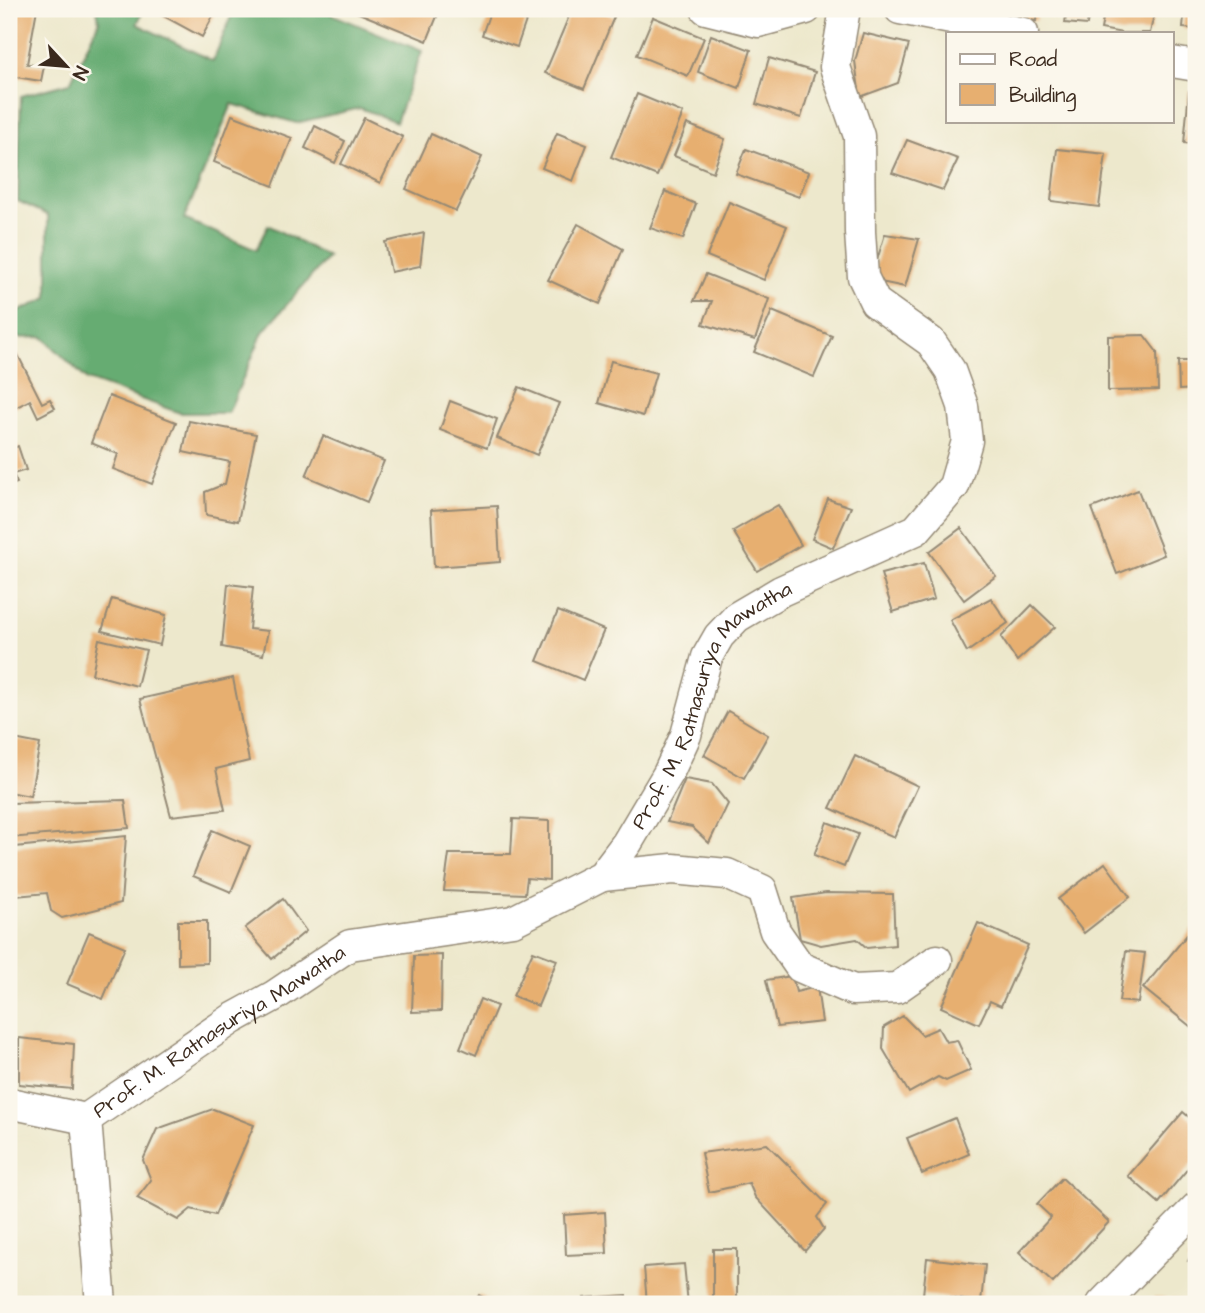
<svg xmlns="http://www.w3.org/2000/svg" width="1205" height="1313" viewBox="0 0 1205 1313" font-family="'Architects Daughter',sans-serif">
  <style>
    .forest { fill: #66ac72; stroke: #506b48; stroke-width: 2 }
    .building { fill: #e7af70 }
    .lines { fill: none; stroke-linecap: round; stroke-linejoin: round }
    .minor-casing { stroke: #948975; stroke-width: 33 }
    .minor { stroke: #fff; stroke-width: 30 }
    .labels { text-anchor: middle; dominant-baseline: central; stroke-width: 5; stroke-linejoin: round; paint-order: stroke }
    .street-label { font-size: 21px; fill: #3b2a1e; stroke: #fbf7ec }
  </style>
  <rect width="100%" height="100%" fill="#fbf7ec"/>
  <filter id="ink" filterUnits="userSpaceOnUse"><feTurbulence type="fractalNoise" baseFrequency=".0143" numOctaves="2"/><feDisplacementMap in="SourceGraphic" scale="14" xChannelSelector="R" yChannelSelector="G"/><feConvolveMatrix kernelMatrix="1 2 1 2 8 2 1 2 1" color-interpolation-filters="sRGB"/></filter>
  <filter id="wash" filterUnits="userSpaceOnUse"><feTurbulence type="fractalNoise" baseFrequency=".00686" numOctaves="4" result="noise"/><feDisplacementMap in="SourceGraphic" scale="28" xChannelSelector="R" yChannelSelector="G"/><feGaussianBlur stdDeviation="1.57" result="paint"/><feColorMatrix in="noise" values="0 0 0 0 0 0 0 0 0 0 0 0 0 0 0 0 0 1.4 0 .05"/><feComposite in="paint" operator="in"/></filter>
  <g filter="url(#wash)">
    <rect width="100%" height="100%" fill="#ede8cc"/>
    <polygon class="forest" points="97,9 144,9 137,24 213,61 234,9 332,9 331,14 422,51 396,122 360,108 296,123 232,104 184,219 256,250 268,225 328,257 263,332 228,413 180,413 87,380 43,337 18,338 9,316 48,298 48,215 18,201 21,96 70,83 99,21"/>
    <g id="blocks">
      <g class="building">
        <polygon points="9,9 37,9 27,64 44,66 41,81 9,76"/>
        <polygon points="158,9 217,9 202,37 156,12"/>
        <polygon points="349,9 440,9 427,41"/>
        <polygon points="491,9 530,9 517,47 482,35"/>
        <polygon points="572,9 595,9 614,17 584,89 545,73"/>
        <polygon points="1010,9 1038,9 1036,21 1009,17"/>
        <polygon points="1067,9 1089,9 1087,25 1065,23"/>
        <polygon points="1105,9 1155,9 1150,33 1122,33 1101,29"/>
        <polygon points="1168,9 1196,9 1196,29 1183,28 1184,16 1167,15"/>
        <polygon points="653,17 704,38 688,76 637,55"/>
        <polygon points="863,33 909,44 898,83 860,97 855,61"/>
        <polygon points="711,35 751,50 739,88 698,72"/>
        <polygon points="769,58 815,72 801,118 756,104"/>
        <polygon points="1189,91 1196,91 1196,144 1184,143"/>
        <polygon points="637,94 683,113 657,176 611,157"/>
        <polygon points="232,115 292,138 273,186 214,162"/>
        <polygon points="364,118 403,137 380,183 341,164"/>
        <polygon points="687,124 725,139 713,172 674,156"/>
        <polygon points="315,126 345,141 335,163 305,148"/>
        <polygon points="557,133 587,145 573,181 542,168"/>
        <polygon points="431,134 482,157 456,211 406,189"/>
        <polygon points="907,140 958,159 943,190 892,173"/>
        <polygon points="746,149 809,172 799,197 736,174"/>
        <polygon points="1057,149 1106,154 1099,207 1051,201"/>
        <polygon points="665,191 696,204 683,239 650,228"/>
        <polygon points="729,202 787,226 764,280 707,256"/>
        <polygon points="578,224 623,249 600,304 548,280"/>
        <polygon points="424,233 420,266 391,272 385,242"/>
        <polygon points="885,234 919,239 905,287 871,280"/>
        <polygon points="706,274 769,299 755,340 703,324 712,301 694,301"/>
        <polygon points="772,311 832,336 814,377 754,352"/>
        <polygon points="1144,335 1157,352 1158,390 1108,391 1108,336"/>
        <polygon points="9,346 13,355 17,353 42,403 50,399 55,408 38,417 30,400 13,409 9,401 9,387 11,387"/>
        <polygon points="611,361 656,373 643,416 599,403"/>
        <polygon points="1178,361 1196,361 1196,389 1179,390"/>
        <polygon points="519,387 559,403 537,455 497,438"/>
        <polygon points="109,396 176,422 152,484 113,469 118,454 91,443"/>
        <polygon points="450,401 497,419 487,448 440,430"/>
        <polygon points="189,421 256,434 238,521 206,515 205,492 225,484 230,462 183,452"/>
        <polygon points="323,436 384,461 367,502 306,476"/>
        <polygon points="18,446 26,470 13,474 17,483 9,486 9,450"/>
        <polygon points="1138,490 1164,555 1117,574 1092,508"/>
        <polygon points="828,499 851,507 833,548 812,539"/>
        <polygon points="778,505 801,545 757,571 733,531"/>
        <polygon points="497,506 500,562 434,567 431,510"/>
        <polygon points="961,528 996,576 964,600 929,552"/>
        <polygon points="924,563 934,599 893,612 881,574"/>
        <polygon points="228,584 253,587 249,629 268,631 263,655 222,647"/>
        <polygon points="991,598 1008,623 967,652 950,620"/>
        <polygon points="112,599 166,615 160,645 102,631"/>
        <polygon points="1032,605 1055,627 1017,661 1001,637"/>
        <polygon points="558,611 604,630 583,680 537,661"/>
        <polygon points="99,639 146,650 137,686 92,674"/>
        <polygon points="233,678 249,761 216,769 225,810 171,816 140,699"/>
        <polygon points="728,711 768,735 744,778 704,755"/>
        <polygon points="9,738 40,744 30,796 9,792"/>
        <polygon points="855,756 918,786 894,837 830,808"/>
        <polygon points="685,779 712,784 728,804 709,843 692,827 667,822"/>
        <polygon points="125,800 129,828 9,838 9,803"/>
        <polygon points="513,819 549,821 549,880 527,878 525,894 444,891 449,854 511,854"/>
        <polygon points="827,822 858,834 844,867 814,855"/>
        <polygon points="212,830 250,846 231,892 193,876"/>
        <polygon points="126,836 121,903 62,918 51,911 47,893 16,896 15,847"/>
        <polygon points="1105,863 1130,897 1084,933 1058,899"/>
        <polygon points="826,893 893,894 895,945 867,948 857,939 821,945 800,939 793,898"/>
        <polygon points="283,899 306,931 272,959 245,928"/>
        <polygon points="178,921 207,921 207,963 178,964"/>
        <polygon points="978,923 1028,945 1001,1006 990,1001 979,1024 941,1007"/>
        <polygon points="1196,924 1196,1031 1143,988"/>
        <polygon points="89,932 125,947 103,999 67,984"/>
        <polygon points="533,951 557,960 538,1006 513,996"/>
        <polygon points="1126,951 1145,953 1138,1003 1119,1001"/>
        <polygon points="442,955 441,1011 412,1012 414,956"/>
        <polygon points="792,976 796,992 817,987 822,1022 777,1027 766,980"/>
        <polygon points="480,999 497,1006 476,1055 460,1048"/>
        <polygon points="903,1016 922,1035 938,1028 946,1042 957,1040 971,1070 946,1081 938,1077 909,1093 883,1049 884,1027"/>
        <polygon points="19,1038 74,1044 72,1089 19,1084"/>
        <polygon points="213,1109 254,1125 215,1215 191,1209 178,1220 137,1198 151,1180 143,1160 157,1129"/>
        <polygon points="1183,1112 1196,1123 1196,1159 1159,1203 1128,1176"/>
        <polygon points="955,1118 969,1154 922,1174 907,1138"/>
        <polygon points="767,1144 827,1204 817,1217 824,1229 805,1251 755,1197 749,1183 709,1192 701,1153"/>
        <polygon points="1062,1178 1109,1222 1053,1283 1019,1252 1051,1217 1037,1204"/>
        <polygon points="605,1212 607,1253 566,1255 564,1215"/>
        <polygon points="1196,1245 1196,1264 1188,1261"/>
        <polygon points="713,1249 737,1249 737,1300 713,1301"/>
        <polygon points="927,1258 985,1265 981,1302 923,1295"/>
        <polygon points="684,1264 688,1304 647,1304 644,1267"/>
        <polygon points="479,1295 495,1304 474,1304"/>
        <polygon points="627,1295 627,1304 585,1304 584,1298"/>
        <polygon points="1154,1297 1196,1300 1196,1304 1154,1304"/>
      </g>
    </g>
  </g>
  <g filter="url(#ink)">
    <use href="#blocks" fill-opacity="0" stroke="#948975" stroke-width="2"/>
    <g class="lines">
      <g class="minor-casing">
        <g id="minor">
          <polyline points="706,9 758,22 806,9"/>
          <polyline points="900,9 1023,33"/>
          <polyline points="1172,62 1196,66"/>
          <polyline points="602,876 673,869 727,874 762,890 775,931 800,967 853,990 897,988 937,960"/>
          <path id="s1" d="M9,1103l77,16 146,-100 42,-23 76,-51 163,-24 89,-45 25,-33 41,-69 18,-39 21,-78 12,-21 18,-19 44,-26 135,-61 38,-44 13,-45 -4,-35 -13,-36 -19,-28 -56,-40 -12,-25 -3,-45 -1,-96 -24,-69 10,-58"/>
          <polyline points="86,1119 101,1304"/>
          <polyline points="1102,1304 1196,1208"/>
        </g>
      </g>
      <use href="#minor" class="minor"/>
    </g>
  </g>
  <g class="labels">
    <g class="street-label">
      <text stroke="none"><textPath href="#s1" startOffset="868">Prof. M. Ratnasuriya Mawatha</textPath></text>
      <text stroke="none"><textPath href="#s1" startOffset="238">Prof. M. Ratnasuriya Mawatha</textPath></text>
    </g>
  </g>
  <rect width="1205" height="1313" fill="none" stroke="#fbf7ec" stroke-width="35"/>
  <rect x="946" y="32" width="228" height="91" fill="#fbf7ec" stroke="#aea59a" stroke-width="2"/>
  <rect x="960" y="54" width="35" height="10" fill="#ffffff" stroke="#aea59a" stroke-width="2"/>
  <text x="1009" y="66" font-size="21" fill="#3b2a1e">Road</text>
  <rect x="960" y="84" width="35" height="21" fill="#e7af70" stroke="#aea59a" stroke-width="2"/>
  <text x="1009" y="102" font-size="21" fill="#3b2a1e">Building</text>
  <g transform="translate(66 66) rotate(116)" stroke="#fbf7ec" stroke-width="5" paint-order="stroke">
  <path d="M0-5L12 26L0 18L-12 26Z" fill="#3b2a1e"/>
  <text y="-10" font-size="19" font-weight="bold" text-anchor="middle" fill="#3b2a1e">N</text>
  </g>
</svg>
